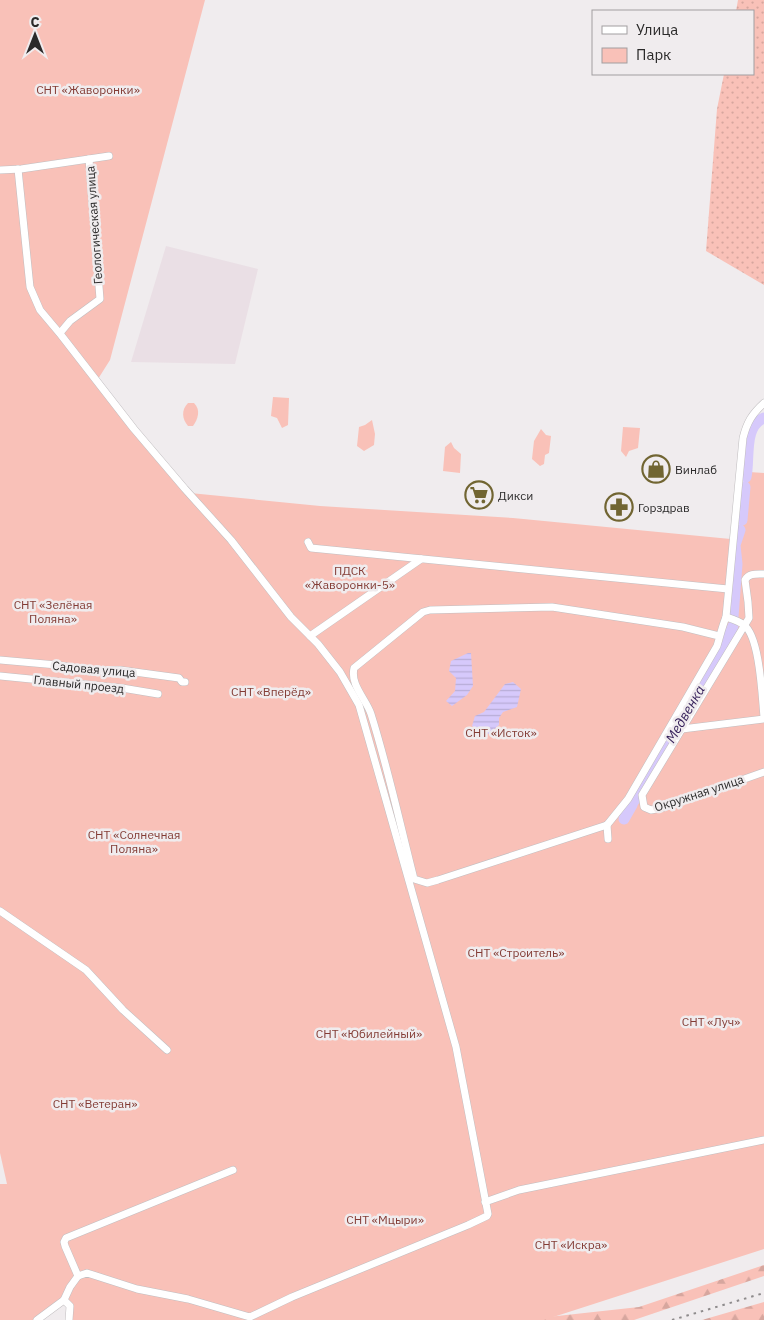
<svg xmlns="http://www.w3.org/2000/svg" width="764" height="1320" viewBox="0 0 764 1320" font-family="'IBM Plex Sans',sans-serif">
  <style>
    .built { fill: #eadfe5 }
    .grass { fill: url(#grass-dots) }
    .forest { fill: url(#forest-firs) }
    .green { fill: #f9c1b8 }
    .water { fill: url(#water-rules) }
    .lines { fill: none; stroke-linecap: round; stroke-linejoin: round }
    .river { stroke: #d6c9fb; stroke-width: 11 }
    .minor-casing { stroke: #c1bec0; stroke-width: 8 }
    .minor { stroke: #fff; stroke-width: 7 }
    .rail { stroke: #8e8b8c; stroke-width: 2; stroke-dasharray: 2.5 5; stroke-linecap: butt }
    .labels { text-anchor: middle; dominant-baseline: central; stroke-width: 5; stroke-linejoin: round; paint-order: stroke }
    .park-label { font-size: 12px; fill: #833c35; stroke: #f0ecee }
    .street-label { font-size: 12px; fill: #2b2a2a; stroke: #f0ecee }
    .poi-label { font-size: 12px; fill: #2b2a2a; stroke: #f0ecee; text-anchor: start }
    .water-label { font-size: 14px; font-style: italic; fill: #341f59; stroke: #f0ecee }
  </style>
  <defs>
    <pattern id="grass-dots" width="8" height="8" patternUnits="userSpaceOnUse" patternTransform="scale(1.25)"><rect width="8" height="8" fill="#f9c1b8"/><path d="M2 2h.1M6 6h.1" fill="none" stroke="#d6a69e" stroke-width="1.8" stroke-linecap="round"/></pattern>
    <pattern id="forest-firs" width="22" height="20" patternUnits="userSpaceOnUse" patternTransform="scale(1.25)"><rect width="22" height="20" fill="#f9c1b8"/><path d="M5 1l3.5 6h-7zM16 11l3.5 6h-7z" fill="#d6a69e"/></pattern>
    <pattern id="water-rules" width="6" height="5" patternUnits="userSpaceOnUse" patternTransform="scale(1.25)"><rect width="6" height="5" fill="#d6c9fb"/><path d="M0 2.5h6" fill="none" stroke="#b8add7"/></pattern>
  </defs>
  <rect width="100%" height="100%" fill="#f0ecee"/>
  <polygon class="built" points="166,246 258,269 235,364 131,362"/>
  <polygon class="grass" points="738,0 764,0 764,285 706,251 717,109 724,74 753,74 753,11 736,11"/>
  <g class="forest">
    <polygon points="764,1265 764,1276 634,1320 541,1320 548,1317 639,1307"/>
    <polygon points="764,1302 764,1320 702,1320"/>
  </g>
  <g class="green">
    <polygon points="0,0 205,0 110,360 98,379 167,466 190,493 320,506 513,518 741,540 749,472 764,473 764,1249 544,1320 69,1320 66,1301 37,1320 0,1320 0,1184 7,1184 0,1153"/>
    <polygon points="273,397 289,398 288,425 282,428 277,418 271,416"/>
    <path d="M188,403h6c7,7 4,16 -1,23h-5c-6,-7 -7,-16 0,-23z"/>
    <polygon points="372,420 375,434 374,445 364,451 357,446 359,427 365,425"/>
    <polygon points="623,427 640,428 638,448 629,451 626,457 621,451"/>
    <polygon points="541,429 546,435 551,436 549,453 545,455 544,464 540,466 532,459 534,441"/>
    <polygon points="451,442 454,448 461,454 460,473 443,471 445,447"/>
  </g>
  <g class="water">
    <polygon points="468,653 471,653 473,686 467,695 452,706 446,701 455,691 456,678 449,671 451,661"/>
    <polygon points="513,682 521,689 517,707 503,712 499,718 499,725 489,734 481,732 472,726 475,716 484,712 505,684"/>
  </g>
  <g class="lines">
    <g class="river">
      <path d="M746,477c4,-18 -3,-51 18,-59"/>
      <polyline points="742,520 745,487"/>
      <polyline points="733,617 737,564 735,545 740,530"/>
      <polyline points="634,801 723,648 733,626"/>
      <polyline points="624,819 632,805"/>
    </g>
    <g class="minor-casing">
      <g id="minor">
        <polyline points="18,169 30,287 40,310 61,335 134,429 185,489 231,540 291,617 318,644 340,672 359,705 456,1047 488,1214 487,1216 468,1225 292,1297 250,1317 188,1299 137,1289 87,1273 78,1276 70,1287 64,1300 37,1320"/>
        <polyline points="0,170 21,169 109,156"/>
        <polyline points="60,333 70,321 100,299 89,159"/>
        <polyline points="308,542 311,548 728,589"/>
        <path d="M764,574c-8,0 -15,-1 -19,6l3,22 1,16 -107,177 2,12 7,3 11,-2 102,-36"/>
        <path d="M726,617c6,2 13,4 18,8 16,12 18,72 20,92"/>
        <polyline points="310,636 421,559"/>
        <path d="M719,636l-36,-9 -131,-20 -122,3 -7,2 -69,56c-4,17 12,31 17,46 17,54 29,110 43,165l13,4 11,-3 169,-55 21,-26 89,-153c3,-10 5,-19 9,-29l17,-179c4,-16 9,-24 21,-35"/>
        <polyline points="0,660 57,665 95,671 120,670 179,678 182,682 185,682"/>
        <polyline points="0,676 122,688 158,694"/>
        <polyline points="682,729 764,719"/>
        <polyline points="607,825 608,839"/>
        <polyline points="0,911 86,970 123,1010 167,1050"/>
        <polyline points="485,1202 519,1190 764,1140"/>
        <polyline points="78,1276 65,1246 64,1242 66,1238 233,1170"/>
        <polyline points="64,1300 70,1306 69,1320"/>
      </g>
    </g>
    <use href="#minor" class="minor"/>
    <polyline class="rail" points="672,1320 764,1293"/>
  </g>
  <defs>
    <g id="shop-ring" transform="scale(1.4375)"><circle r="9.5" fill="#f0ecee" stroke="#716532" stroke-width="1.5"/><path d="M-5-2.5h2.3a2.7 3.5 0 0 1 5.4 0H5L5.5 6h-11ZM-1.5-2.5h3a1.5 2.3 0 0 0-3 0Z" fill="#716532"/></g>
    <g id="supermarket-ring" transform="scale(1.4375)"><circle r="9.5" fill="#f0ecee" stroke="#716532" stroke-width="1.5"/><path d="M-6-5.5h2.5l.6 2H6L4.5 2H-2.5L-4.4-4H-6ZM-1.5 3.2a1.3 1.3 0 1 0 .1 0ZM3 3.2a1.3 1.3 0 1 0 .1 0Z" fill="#716532"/></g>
    <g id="pharmacy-ring" transform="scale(1.4375)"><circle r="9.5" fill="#f0ecee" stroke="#716532" stroke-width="1.5"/><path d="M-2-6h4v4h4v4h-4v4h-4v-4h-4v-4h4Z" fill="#716532"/></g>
  </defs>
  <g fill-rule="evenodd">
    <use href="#shop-ring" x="656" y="469"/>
    <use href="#supermarket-ring" x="479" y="495"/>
    <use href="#pharmacy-ring" x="619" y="507"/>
  </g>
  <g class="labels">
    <g class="park-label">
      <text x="88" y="89">СНТ «Жаворонки»</text>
      <text x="350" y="570">ПДСК<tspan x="350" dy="14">«Жаворонки-5»</tspan></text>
      <text x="53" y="604">СНТ «Зелёная<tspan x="53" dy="14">Поляна»</tspan></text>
      <text x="271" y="691">СНТ «Вперёд»</text>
      <text x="501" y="732">СНТ «Исток»</text>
      <text x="134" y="834">СНТ «Солнечная<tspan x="134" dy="14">Поляна»</tspan></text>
      <text x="516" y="952">СНТ «Строитель»</text>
      <text x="711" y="1021">СНТ «Луч»</text>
      <text x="369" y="1033">СНТ «Юбилейный»</text>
      <text x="95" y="1103">СНТ «Ветеран»</text>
      <text x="385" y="1219">СНТ «Мцыри»</text>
      <text x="571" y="1244">СНТ «Искра»</text>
    </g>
    <g class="street-label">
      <text transform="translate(94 225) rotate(-94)">Геологическая улица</text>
      <text transform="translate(94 669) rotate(5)">Садовая улица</text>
      <text transform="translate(79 684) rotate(6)">Главный проезд</text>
      <text transform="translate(699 793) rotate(-18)">Окружная улица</text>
    </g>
    <g class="poi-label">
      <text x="675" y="469">Винлаб</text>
      <text x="498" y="495">Дикси</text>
      <text x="638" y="507">Горздрав</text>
    </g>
    <g class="water-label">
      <text transform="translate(685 714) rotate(-60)">Медвенка</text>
    </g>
  </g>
  <rect x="592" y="10" width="162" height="65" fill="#f0ecee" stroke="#a19ea0"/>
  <rect x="602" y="26" width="25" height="8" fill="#ffffff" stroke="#a19ea0"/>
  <text x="636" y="35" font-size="15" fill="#2b2a2a">Улица</text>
  <rect x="602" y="48" width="25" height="15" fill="#f9c1b8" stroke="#a19ea0"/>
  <text x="636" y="60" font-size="15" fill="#2b2a2a">Парк</text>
  <g transform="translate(35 35)" stroke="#f0ecee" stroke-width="4" paint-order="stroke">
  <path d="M0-4L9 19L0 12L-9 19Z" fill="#2b2a2a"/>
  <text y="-8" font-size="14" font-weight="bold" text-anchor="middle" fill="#2b2a2a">С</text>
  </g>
</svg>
